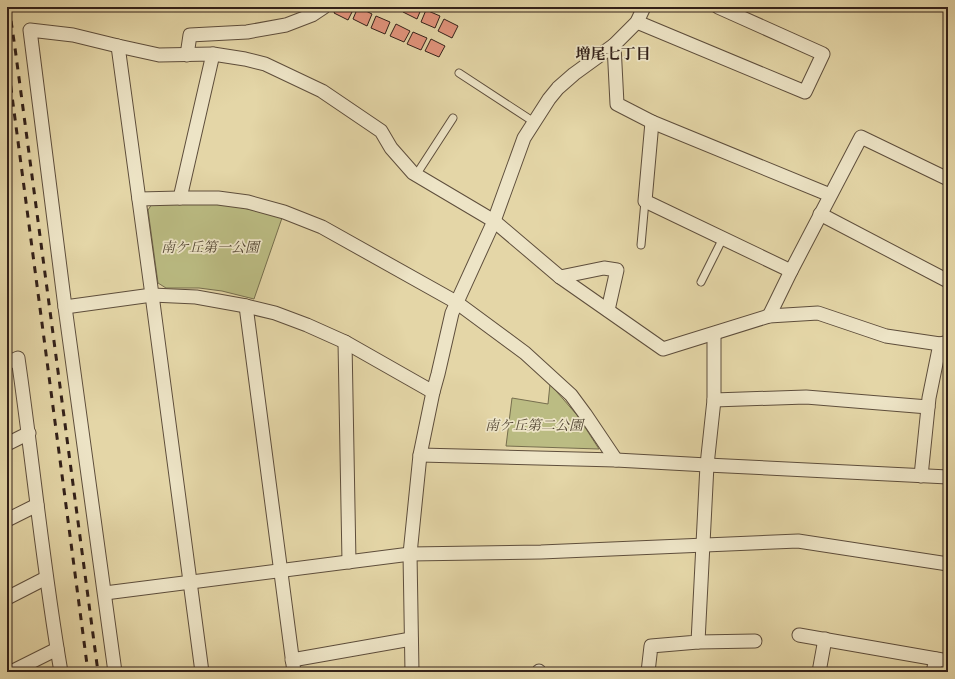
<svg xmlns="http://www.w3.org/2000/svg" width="955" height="679" viewBox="0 0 955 679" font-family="'IM FELL Double Pica','Noto Serif JP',serif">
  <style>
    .green { fill: #bbbc83; stroke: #766e4e }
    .building { fill: #e2947c; stroke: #322019 }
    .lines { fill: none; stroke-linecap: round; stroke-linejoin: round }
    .service-casing { stroke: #5e4e3c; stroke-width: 9 }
    .minor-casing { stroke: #5e4e3c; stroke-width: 15 }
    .service { stroke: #ede4c6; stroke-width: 7 }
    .minor { stroke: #ede4c6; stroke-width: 13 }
    .rail { stroke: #322019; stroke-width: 3; stroke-dasharray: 7 7; stroke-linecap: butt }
    .labels { text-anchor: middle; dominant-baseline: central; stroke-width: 3.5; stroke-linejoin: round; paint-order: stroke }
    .park-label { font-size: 14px; font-style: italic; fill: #544734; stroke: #ede4c6 }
    .neighbourhood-label { font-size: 15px; font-weight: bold; fill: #322019; stroke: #ede4c6 }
  </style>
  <rect width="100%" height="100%" fill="#e4d6a7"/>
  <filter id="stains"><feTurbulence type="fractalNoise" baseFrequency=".005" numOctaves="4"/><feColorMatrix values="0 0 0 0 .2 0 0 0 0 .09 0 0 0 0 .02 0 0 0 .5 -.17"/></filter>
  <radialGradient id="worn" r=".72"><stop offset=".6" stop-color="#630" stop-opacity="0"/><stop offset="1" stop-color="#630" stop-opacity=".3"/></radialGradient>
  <g class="green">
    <path d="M152,204c21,0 42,-1 63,0 22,2 45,7 67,14l-28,81 -32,-8 -23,-3h-33l-8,-5 -10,-73z"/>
    <polygon points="550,384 577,415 599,449 506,446 512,398 548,404"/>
  </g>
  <g class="building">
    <polygon points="337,7 351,7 354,8 348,20 334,13"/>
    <polygon points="358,7 372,14 367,26 353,19"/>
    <polygon points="405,7 422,7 417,19 403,12"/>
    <polygon points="426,10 440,16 435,28 421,22"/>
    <polygon points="376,16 390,22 385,34 371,28"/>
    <polygon points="444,19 458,26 452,38 438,31"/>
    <polygon points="396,24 410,31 404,42 390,36"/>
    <polygon points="413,32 427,38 421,50 407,44"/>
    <polygon points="431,39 445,46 439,57 425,51"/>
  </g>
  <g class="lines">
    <g class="service-casing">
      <g id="service">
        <polyline points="459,73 534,122"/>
        <polyline points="416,175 453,118"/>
        <polyline points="641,245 645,201"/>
        <polyline points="701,282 723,238"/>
      </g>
    </g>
    <g class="minor-casing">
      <g id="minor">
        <polyline points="637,22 805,92 823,54 718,7"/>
        <polyline points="614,45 617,104 652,122 830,195"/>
        <polyline points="118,46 152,295 202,672"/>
        <polyline points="187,55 190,35 247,32 286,25 312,15 324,7"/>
        <polyline points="652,122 645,201 791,271"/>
        <polyline points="180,198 213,54"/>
        <polyline points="139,199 180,198 218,198 248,202 284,212 322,227 456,302 525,353 571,395 585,414 616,460"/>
        <polyline points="820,214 948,281"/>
        <polyline points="560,277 604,268 617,270 608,310"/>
        <polyline points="246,306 294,672"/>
        <polyline points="65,307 152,295 196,297 246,306 275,313 307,325 345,342 433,392"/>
        <polyline points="769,316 791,271 861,137 948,179"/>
        <polyline points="345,342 349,562"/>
        <path d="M7,363l11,-5c15,104 25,210 43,314"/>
        <polyline points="714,400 806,397 928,407"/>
        <polyline points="7,444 29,433"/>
        <polyline points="420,455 616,460 707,465 948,477"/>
        <polyline points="921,476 929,398 940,344 948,342"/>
        <polyline points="7,520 37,505"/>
        <polyline points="105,593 410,554 541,552 798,541 948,564"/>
        <polyline points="7,598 46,578"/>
        <polyline points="799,635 948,661"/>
        <polyline points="698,642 755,641"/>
        <polyline points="292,660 411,639"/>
        <polyline points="11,672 57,649"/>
        <polyline points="115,672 65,307 30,30 73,35 118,46 159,55 213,54 245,59 265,64 322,91 381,131 391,148 413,173 494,221 560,277 663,349 769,316 818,313 886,336 940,344"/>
        <polyline points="412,672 410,554 420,455 433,392 438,374 452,313 494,221 524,138 549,99 558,88 574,74 614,45 637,22 644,7"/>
        <polyline points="539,672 539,671"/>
        <polyline points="648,672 651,646 698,642 707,465 714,400 714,334"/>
        <polyline points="819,672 825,639"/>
        <polyline points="933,672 936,659"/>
      </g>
    </g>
    <use href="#service" class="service"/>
    <use href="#minor" class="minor"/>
    <g class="rail">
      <polyline points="9,7 15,48 98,672"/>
      <polyline points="7,58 88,672"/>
    </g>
  </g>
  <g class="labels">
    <g class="park-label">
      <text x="210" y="247">南ケ丘第一公園</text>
      <text x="534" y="425">南ケ丘第二公園</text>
    </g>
    <g class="neighbourhood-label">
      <text x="613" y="54">増尾七丁目</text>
    </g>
  </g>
  <rect width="955" height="679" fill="none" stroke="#e4d6a7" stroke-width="24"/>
  <rect x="8" y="8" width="939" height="663" fill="none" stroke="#322019" stroke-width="2"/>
  <rect x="12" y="12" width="931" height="655" fill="none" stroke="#322019"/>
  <rect width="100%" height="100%" filter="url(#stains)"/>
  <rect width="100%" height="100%" fill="url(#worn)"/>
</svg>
